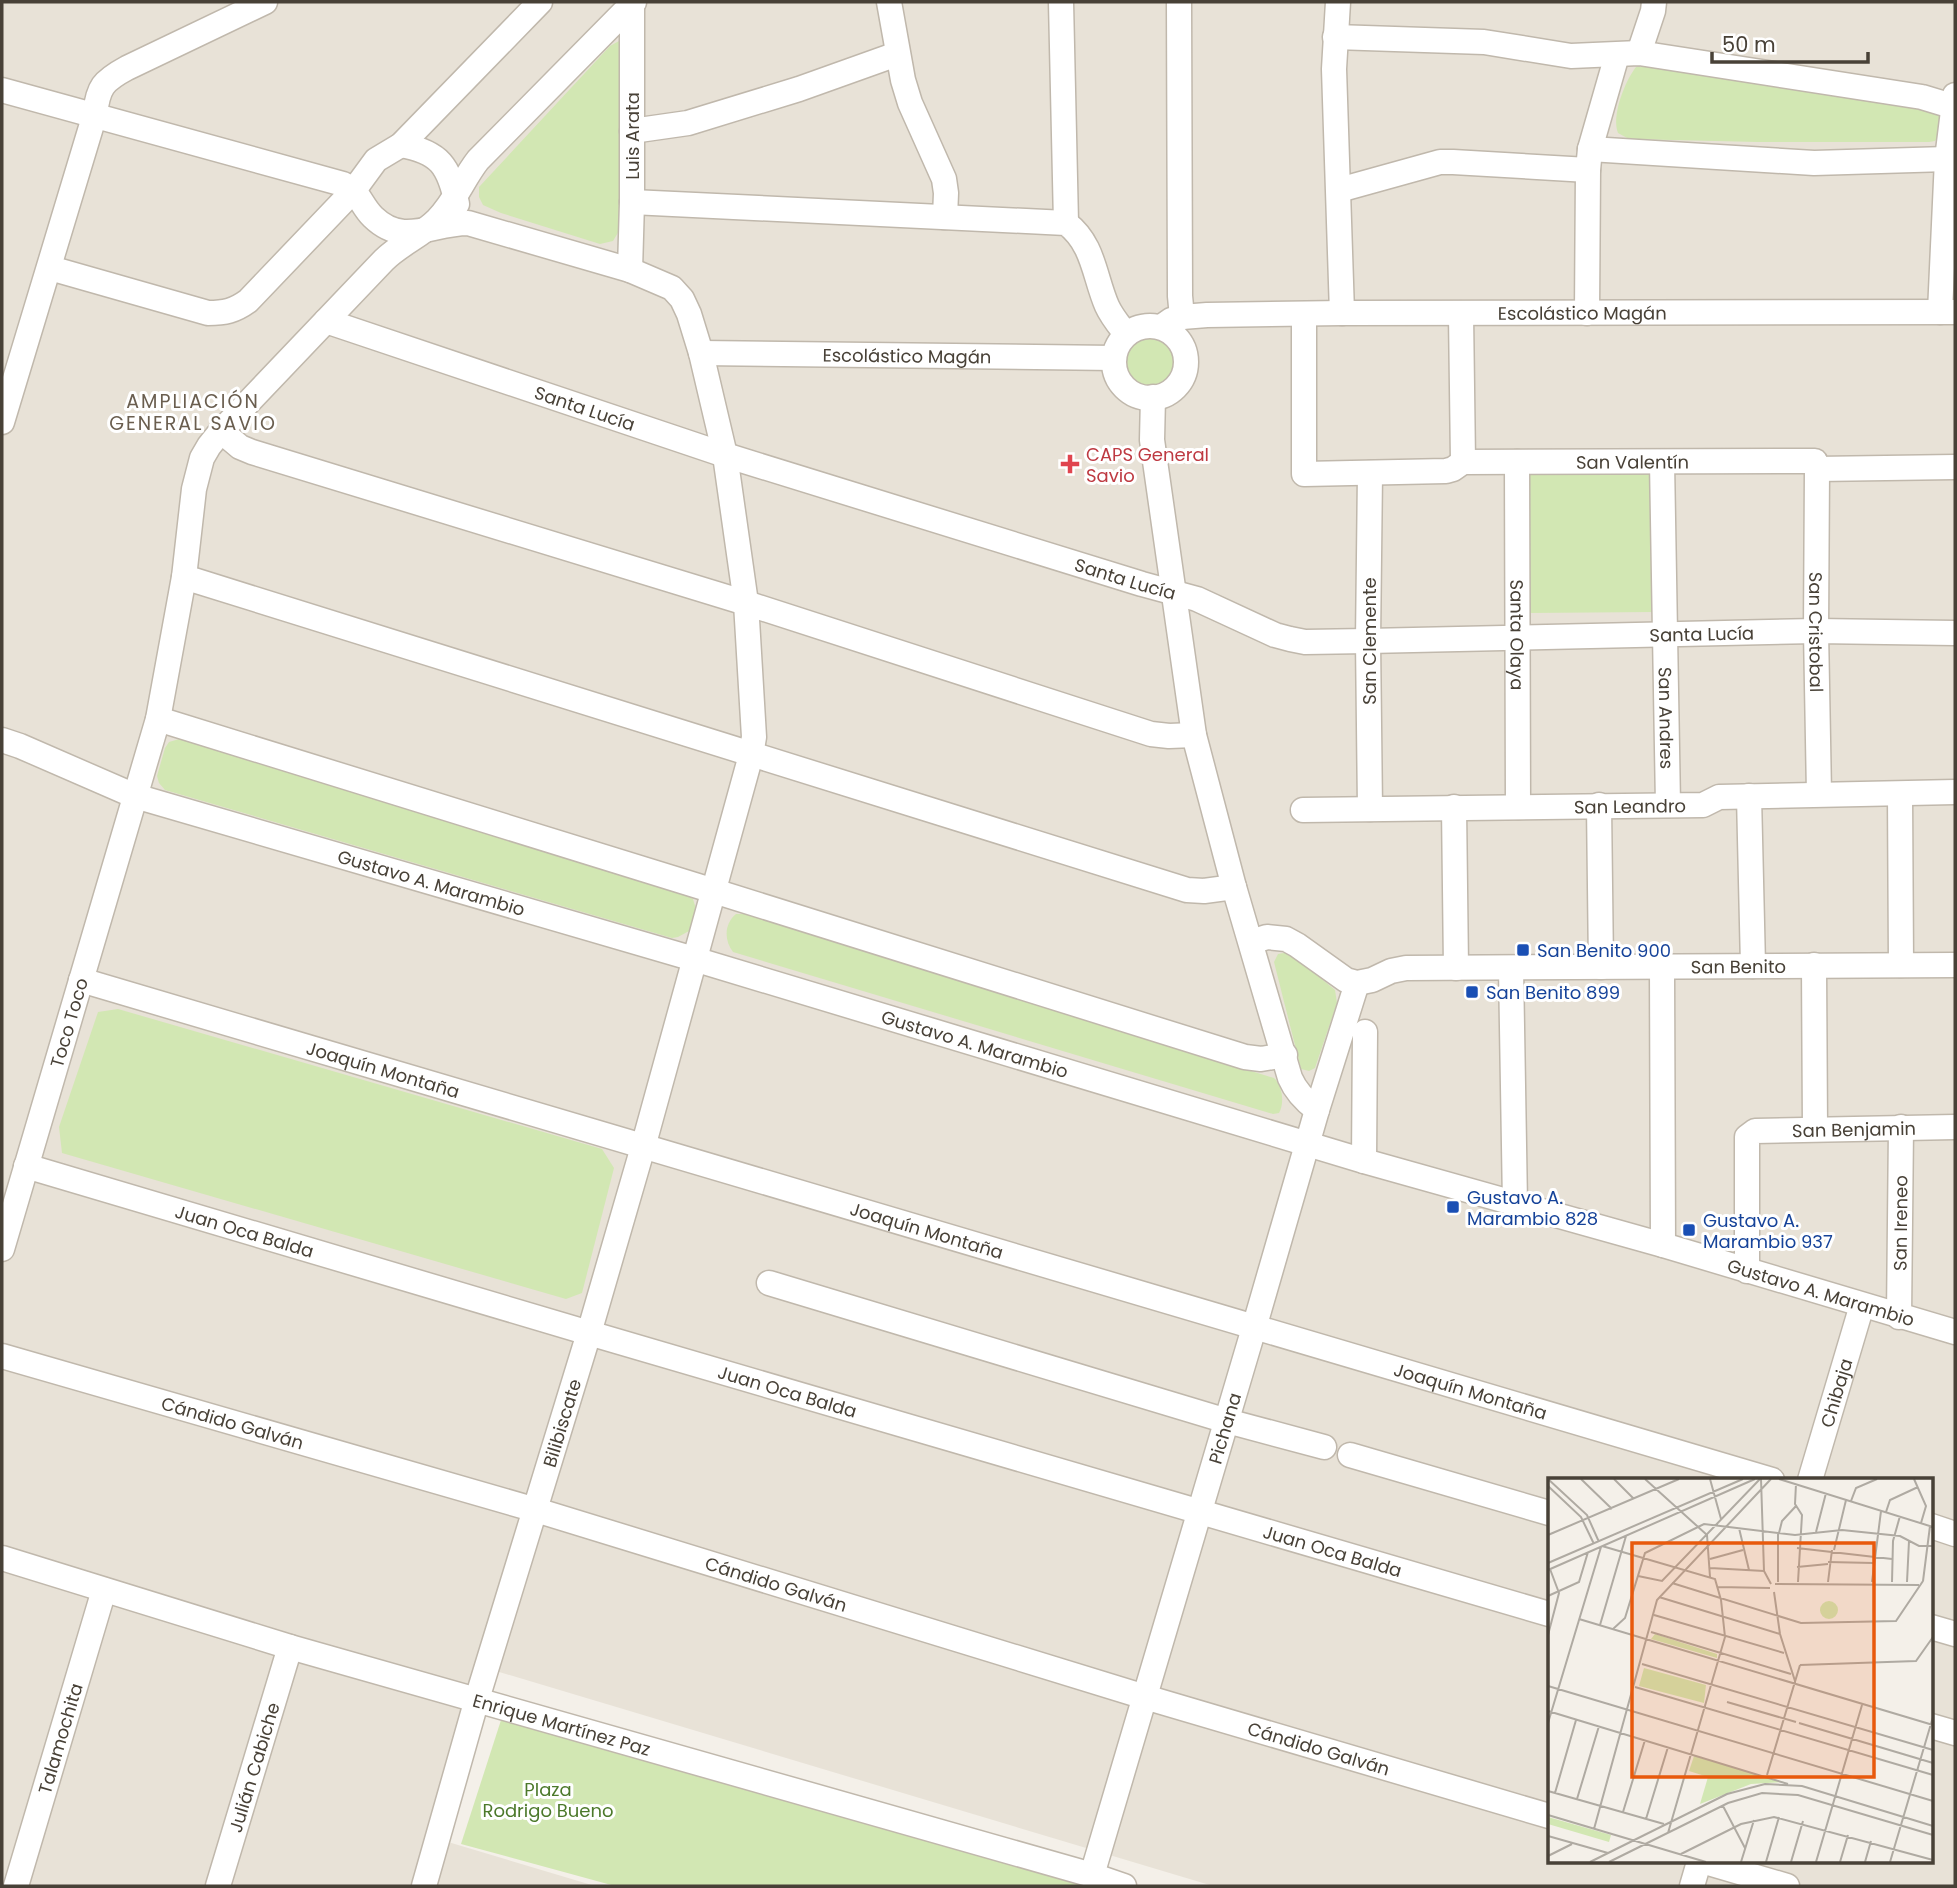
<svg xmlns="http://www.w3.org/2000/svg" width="1957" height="1888" viewBox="0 0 1957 1888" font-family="Poppins,sans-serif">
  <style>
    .residential { fill: #e8e2d7; fill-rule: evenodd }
    .green { fill: #d2e7b3 }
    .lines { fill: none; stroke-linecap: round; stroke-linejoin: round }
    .minor-casing { stroke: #c0b8ac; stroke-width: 27 }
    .minor { stroke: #fff; stroke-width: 24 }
    .health-dot { fill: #e0444e; stroke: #fff; stroke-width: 2.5 }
    .transit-dot { fill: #1a4fb4; stroke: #fff; stroke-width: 2.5 }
    .labels { text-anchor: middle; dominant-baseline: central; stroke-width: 6; stroke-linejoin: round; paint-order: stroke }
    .street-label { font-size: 18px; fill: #484137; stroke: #fff }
    .health-label { font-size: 18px; fill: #be3a42; stroke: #fff; text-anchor: start }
    .transit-label { font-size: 18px; fill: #164399; stroke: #fff; text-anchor: start }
    .park-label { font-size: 18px; fill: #4c792b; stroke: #fff }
    .neighbourhood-label { font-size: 19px; letter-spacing: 2px; fill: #6a5e4f; stroke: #fff }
    .inset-road { fill: none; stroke: #afaaa2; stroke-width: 2 }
    .view { fill: #e8590c; fill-opacity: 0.15; stroke: #e8590c; stroke-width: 3.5 }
    .inset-edge { fill: none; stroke: #484137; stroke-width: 3.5 }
  </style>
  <rect width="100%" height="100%" fill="#f4f0e9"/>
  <path class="residential" d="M2,2h1953v1884h-742l-737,-221 -48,171 167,50h-593zM1549,1480h382v382h-382z"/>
  <g class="green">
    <polygon points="619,41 622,49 619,231 613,241 600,244 501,213 483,205 479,197 479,187 610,46"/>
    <path d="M1636,67h10l295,43 -2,26 -4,5 -6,1h-171l-129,-3 -11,-6c-7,-17 7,-52 18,-66z"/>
    <circle cx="1149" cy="362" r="25"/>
    <polygon points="1654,474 1656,612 1528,613 1527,475"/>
    <polygon points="186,737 686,895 693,899 696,909 689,931 678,937 672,938 165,790 159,783 157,776 165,748 169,742"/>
    <path d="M736,914h11l527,164c8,7 11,25 5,35l-6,1 -540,-162c-9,-12 -9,-28 3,-38z"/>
    <polygon points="1289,952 1335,990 1337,1003 1315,1068 1309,1071 1301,1069 1274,962 1278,954"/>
    <polygon points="118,1009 602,1149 614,1168 582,1293 566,1299 62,1153 59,1127 98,1012"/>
    <polygon points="502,1717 1097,1886 615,1886 461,1844"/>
  </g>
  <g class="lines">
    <g class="minor-casing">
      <g id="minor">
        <polyline points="889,2 903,80 910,103 944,179 946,193 945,217"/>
        <polyline points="1061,2 1066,223"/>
        <polyline points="1179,2 1180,296 1182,317"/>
        <polyline points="1338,2 1334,69 1342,313"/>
        <polyline points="1335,37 1484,42 1571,56 1639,53 1922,97 1955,107"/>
        <polyline points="1639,53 1653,11 1654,2"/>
        <path d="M2,90l341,94c18,9 17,20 30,33 31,30 58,6 95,6l162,47 42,18 10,11 7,15 12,39 24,102 21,148 8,134 -3,18 -108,392 -54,186 -112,366 -53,187"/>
        <polyline points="632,131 688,123 799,89 897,54"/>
        <path d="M401,145c39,7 48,21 56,59"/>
        <polyline points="1590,149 1814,163 1947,159"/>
        <polyline points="1339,190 1440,162 1453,162 1588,170"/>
        <path d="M632,202l434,21c28,21 28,53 41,83 5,11 12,19 19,28"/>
        <path d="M50,268l158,45c17,0 26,-2 40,-12l106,-111 22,-30 25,-15 139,-143"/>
        <polyline points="630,270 632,202 632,2"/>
        <polyline points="1940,312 1947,159 1955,95"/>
        <polyline points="1587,313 1588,170 1590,149 1617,55"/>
        <polyline points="1461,314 1463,462"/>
        <path id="s1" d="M1304,315v159l142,-3 7,-2 10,-7 352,-1 2,8 138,-2"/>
        <path id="s2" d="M326,321l399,134 417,129 55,15 78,36 15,4 15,3 63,-1 448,-10 139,2"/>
        <circle cx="1150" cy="362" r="36"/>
        <path id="s3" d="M1161,327l10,-7 11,-3 25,-2 135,-2 613,-1"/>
        <path id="s4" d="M701,353l413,5"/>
        <path d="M1153,397l-1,43 42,295 40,152 56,191c6,14 15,23 27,32"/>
        <path d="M2,422l93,-308c3,-27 8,-33 32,-46l138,-66"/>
        <polyline points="221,431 240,447 252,452 746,603 1151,734 1169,736 1194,735"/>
        <path id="s5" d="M1517,462l1,345"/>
        <path id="s6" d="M1662,462l6,343"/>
        <path id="s7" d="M1817,469l-1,162 3,163"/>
        <polyline points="1370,473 1368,641 1370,809"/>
        <polyline points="184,577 1187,890 1204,891 1234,887"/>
        <polyline points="158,719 714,891 1245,1057 1261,1059 1285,1055"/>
        <path id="s8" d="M2,740l18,6 115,50 559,163 670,202 299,84 292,87"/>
        <polyline points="1900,794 1901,965"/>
        <polyline points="1749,796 1753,966"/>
        <polyline points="1599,805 1601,967"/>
        <polyline points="1454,807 1456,968"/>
        <path id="s9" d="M1303,810l400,-5 16,-8 236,-5"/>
        <path id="s10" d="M1251,942l16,-5 19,2 11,6 49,35 11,3 15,-3 19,-9 15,-3 549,-3"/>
        <polyline points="1814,965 1815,1129"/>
        <polyline points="1662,967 1663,1245"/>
        <polyline points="1511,968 1515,1204"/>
        <path id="s11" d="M81,980l1691,500"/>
        <polyline points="1364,1161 1365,1032"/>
        <path id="s12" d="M26,1166l563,167 960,281"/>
        <path id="s13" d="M2,1249l156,-530 26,-142 10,-88 8,-31 7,-12 12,-15 163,-171c16,-16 37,-24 53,-40 18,-18 26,-41 41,-60l156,-158"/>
        <path id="s14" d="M1747,1271v-134l8,-6 200,-4"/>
        <polyline points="769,1283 1227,1421 1324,1447"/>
        <path id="s15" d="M1899,1317l2,-190"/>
        <path id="s16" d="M2,1356l534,154 609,187 404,119"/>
        <polyline points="1350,1455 1549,1513"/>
        <path id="s17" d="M1810,1480l52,-175"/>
        <polyline points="1931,1526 1955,1534"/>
        <path id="s18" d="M2,1558l288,89 802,228 32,11"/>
        <polyline points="1931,1627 1955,1634"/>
        <polyline points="1931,1726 1955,1733"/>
        <polyline points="1705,1862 1787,1886"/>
        <path id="s19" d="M1092,1875l162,-547 63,-218 40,-127"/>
        <path id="s20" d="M16,1886l88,-296"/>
        <path id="s21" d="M218,1886l72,-239"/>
        <polyline points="1692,1886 1699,1862"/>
      </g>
    </g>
    <use href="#minor" class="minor"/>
  </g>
  <path class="health-dot" d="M1066.5 453.5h7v7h7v7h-7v7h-7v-7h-7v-7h7z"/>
  <g class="transit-dot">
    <rect x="1516" y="943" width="14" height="14" rx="3.5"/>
    <rect x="1465" y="985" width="14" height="14" rx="3.5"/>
    <rect x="1446" y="1200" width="14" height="14" rx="3.5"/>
    <rect x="1682" y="1223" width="14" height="14" rx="3.5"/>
  </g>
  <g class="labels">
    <g class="street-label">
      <text transform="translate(632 136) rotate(-90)">Luis Arata</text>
      <text stroke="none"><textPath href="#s3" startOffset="424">Escolástico Magán</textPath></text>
      <text stroke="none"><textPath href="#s4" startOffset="206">Escolástico Magán</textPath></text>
      <text stroke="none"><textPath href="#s2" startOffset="273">Santa Lucía</textPath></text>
      <text stroke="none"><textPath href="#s1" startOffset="490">San Valentín</textPath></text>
      <text stroke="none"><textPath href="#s2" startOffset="840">Santa Lucía</textPath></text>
      <text stroke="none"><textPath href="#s7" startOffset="163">San Cristobal</textPath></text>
      <text stroke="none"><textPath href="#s2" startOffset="1428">Santa Lucía</textPath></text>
      <text stroke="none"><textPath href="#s5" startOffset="173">Santa Olaya</textPath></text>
      <text transform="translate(1369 641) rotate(-90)">San Clemente</text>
      <text stroke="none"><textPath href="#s6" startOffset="256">San Andres</textPath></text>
      <text stroke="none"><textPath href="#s9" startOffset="327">San Leandro</textPath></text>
      <text stroke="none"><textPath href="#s8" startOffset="453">Gustavo A. Marambio</textPath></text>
      <text stroke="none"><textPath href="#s10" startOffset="504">San Benito</textPath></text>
      <text stroke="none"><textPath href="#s13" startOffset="236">Toco Toco</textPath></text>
      <text stroke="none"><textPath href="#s8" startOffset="1020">Gustavo A. Marambio</textPath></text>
      <text stroke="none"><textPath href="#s11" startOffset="315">Joaquín Montaña</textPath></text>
      <text stroke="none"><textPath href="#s14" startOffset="243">San Benjamin</textPath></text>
      <text stroke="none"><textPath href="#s15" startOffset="94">San Ireneo</textPath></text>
      <text stroke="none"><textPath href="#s12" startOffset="228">Juan Oca Balda</textPath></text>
      <text stroke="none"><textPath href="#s11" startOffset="882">Joaquín Montaña</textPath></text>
      <text stroke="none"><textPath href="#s8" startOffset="1902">Gustavo A. Marambio</textPath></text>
      <text stroke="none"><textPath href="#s12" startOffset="794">Juan Oca Balda</textPath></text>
      <text stroke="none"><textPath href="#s11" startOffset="1449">Joaquín Montaña</textPath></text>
      <text stroke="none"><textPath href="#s17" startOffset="91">Chibaja</textPath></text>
      <text stroke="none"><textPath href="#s16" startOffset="240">Cándido Galván</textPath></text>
      <text transform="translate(562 1423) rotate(-73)">Bilibiscate</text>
      <text stroke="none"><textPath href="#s19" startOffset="466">Pichana</textPath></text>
      <text stroke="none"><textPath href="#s12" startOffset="1362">Juan Oca Balda</textPath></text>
      <text stroke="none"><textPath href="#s16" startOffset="807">Cándido Galván</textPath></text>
      <text stroke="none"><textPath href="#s18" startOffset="584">Enrique Martínez Paz</textPath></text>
      <text stroke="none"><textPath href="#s20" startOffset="154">Talamochita</textPath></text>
      <text stroke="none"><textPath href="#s16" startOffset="1374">Cándido Galván</textPath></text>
      <text stroke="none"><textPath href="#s21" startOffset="124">Julián Cabiche</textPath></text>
    </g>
    <g class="health-label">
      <text x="1086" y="454">CAPS General<tspan x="1086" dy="21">Savio</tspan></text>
    </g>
    <g class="transit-label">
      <text x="1537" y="950">San Benito 900</text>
      <text x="1486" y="992">San Benito 899</text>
      <text x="1467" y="1197">Gustavo A.<tspan x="1467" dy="21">Marambio 828</tspan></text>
      <text x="1703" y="1220">Gustavo A.<tspan x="1703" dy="21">Marambio 937</tspan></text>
    </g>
    <g class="park-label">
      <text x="548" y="1789">Plaza<tspan x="548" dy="21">Rodrigo Bueno</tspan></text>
    </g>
    <g class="neighbourhood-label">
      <text x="193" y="401">AMPLIACIÓN<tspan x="193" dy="22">GENERAL SAVIO</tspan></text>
    </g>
  </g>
  <g transform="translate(1548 1478)">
    <rect width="385" height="385" fill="#f4f0e9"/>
    <path d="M272 132a9 9 0 1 1 18 0a9 9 0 1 1-18 0ZM107,156l62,20v4l-66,-19zM96,190l62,17 -2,18 -65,-17zM146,278l90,26 -33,2 -51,20 8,-27 -19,-6zM0,339l63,18 -2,7 -61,-18z" fill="#d2e7b3"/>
    <path class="inset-road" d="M0,1l39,36 12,27M33,1l31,30M66,1l20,20M97,1l62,56 3,42M162,1l11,40M213,1l3,92 7,13M231,1l154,48M366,1l12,27 -5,17M248,6l-1,20 7,11 -4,67M0,8l33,31 13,27M303,23l5,-13 21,-9M338,34l4,-12 28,-13M191,50l10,42M268,54l10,-39M230,55v49M231,55l3,-12 14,-15M0,57l131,-56M54,68l113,33 6,21 4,37 -57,196M249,70l95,11M286,72l12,-50M162,81l33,-9M280,84l45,1M0,85l195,-84M249,89l31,-3M162,90l54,3M0,92l207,-91M90,98l24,5 98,-102M375,103l7,-55M280,104l4,-32M324,104l9,-71M344,104l1,-41 7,-25M359,104l2,-41M124,105l129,40 95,-2 27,-40M227,106l144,1M170,109l52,1M226,114l6,42 15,47M0,118l31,-14 9,-30M111,119l121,37M106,137l130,38M31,141l354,106M52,147l26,-89M65,151l12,-11 20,-65 59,-29 91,11 47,-5 58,6 19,10h14M103,154l140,42M0,157l11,-42 -9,-24M94,186l291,86M252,187l116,-4 17,-24M0,208l385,115M87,209l298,88M179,224l69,20M0,233l240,73M0,245l53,-176M251,245l134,40M219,297l33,-110M0,313l116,33M7,315l21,-73M29,321l22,-73M175,328l22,42M75,334l22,-72M0,337l158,47M98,341l22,-72M46,351l63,-229 114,-121M0,358l60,17M133,376l60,-30 33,-7 159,43M0,378l24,-12M42,384l137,-68 38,-10 37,2 131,40M61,384l119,-59 34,-10 36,2 135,40M193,384l13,-42M218,384l13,-45M243,384l12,-41M268,384l46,-157M292,384l8,-27M317,384l6,-21M342,384l43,-145"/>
    <path class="view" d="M84,65h242v234h-242z"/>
    <rect width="385" height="385" class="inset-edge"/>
  </g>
  <rect width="1957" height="1888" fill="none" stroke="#484137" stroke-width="7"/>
  <path d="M1712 52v10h156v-10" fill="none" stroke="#484137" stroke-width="3.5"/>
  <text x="1722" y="52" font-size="21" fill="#484137" stroke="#ffffff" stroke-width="5" paint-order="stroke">50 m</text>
</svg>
